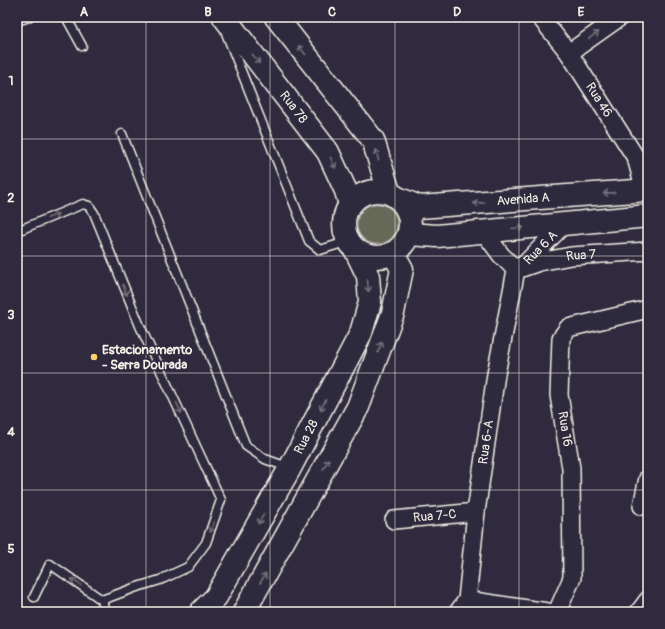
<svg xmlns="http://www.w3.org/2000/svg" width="665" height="629" viewBox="0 0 665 629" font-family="Pangolin,sans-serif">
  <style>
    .green { fill: #666759; stroke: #adaca0 }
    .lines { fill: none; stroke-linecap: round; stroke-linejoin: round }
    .service-casing { stroke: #f4f1e8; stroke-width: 11 }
    .minor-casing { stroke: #f4f1e8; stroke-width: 20 }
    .secondary-casing { stroke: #f4f1e8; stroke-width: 25 }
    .service { stroke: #2f2a3d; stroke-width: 8 }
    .minor { stroke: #2f2a3d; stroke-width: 17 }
    .secondary { stroke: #2f2a3d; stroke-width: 22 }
    .oneway { stroke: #747079 }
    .grid { fill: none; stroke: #f4f1e8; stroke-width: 1; stroke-opacity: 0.55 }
    .poi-dot { fill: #ffd166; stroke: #2f2a3d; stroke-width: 1.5 }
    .labels { text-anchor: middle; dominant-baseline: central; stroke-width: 3; stroke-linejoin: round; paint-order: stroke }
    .street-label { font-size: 13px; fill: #f4f1e8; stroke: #2f2a3d }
    .poi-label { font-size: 13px; font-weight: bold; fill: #f4f1e8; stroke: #2f2a3d; text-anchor: start }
    .neatline { fill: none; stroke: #f4f1e8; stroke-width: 1.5 }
    .grid-label { font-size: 13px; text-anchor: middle; font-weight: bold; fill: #f4f1e8 }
  </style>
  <rect width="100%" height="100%" fill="#2f2a3d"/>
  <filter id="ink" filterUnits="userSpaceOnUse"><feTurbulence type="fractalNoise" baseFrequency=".025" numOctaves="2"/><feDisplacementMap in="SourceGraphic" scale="8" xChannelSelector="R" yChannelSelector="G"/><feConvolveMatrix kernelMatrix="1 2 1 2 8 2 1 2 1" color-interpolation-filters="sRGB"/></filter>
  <g filter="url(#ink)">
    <circle class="green" cx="377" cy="224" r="20"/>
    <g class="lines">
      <g class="service-casing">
        <g id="service">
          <polyline points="66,17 82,46"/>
          <polyline points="17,21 29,17"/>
          <polyline points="226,33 309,241 320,250 349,241"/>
          <polyline points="122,134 246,446 265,459 290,468"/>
          <polyline points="17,231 83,204 89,206 94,213 140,326 221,500 206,543 188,567 160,580 134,588 102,600"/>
          <polyline points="34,597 50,564 102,600 105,612"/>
        </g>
      </g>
      <g class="minor-casing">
        <g id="minor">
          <path id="s1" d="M540,17l29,36 67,105 9,32"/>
          <polyline points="569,53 620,17"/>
          <polyline points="484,232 501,255 516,270"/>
          <path id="s2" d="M521,266l4,-2 39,-40"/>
          <path id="s3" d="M516,270l23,-8 32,-6 77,-5"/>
          <polyline points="642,506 648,478"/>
          <path id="s4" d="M394,520l82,-8"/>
          <polyline points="467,600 548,612"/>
          <path id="s5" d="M458,612l9,-12 9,-88 20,-138 20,-104"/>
          <polyline points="557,612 572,578 571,468 559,395 561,338 568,328 648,309"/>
          <polyline points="639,612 648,600"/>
        </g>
      </g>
      <g class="secondary-casing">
        <g id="secondary">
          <path id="s6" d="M224,17l104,135 18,39 4,14"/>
          <polyline points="276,17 373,140 389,192"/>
          <circle cx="377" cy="224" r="33"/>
          <path id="s7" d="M400,199l19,8 229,-17"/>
          <polyline points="409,234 437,236 648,216"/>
          <path id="s8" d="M201,612l15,-15 74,-129 71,-135 9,-31 -2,-26 -13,-27"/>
          <polyline points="244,612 358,407 393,313 402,269 393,253"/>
        </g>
      </g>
      <use href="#service" class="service"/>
      <use href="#minor" class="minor"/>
      <use href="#secondary" class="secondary"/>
    </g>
    <defs><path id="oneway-shaft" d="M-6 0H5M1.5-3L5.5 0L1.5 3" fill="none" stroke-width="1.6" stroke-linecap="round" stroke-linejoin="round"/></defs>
    <g class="oneway">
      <use href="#oneway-shaft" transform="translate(594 35) rotate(-35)"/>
      <use href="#oneway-shaft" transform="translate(302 50) rotate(-128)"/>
      <use href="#oneway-shaft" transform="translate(256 59) rotate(52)"/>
      <use href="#oneway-shaft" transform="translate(377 155) rotate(-106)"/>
      <use href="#oneway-shaft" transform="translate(333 163) rotate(65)"/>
      <use href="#oneway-shaft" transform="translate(609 193) rotate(176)"/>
      <use href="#oneway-shaft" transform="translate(479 203) rotate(176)"/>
      <use href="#oneway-shaft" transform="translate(53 216) rotate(-22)"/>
      <use href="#oneway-shaft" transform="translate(518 228) rotate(-5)"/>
      <use href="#oneway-shaft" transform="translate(368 286) rotate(85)"/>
      <use href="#oneway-shaft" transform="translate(125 290) rotate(68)"/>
      <use href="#oneway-shaft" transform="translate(380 347) rotate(-69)"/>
      <use href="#oneway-shaft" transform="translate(323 405) rotate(117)"/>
      <use href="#oneway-shaft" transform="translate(179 408) rotate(65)"/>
      <use href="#oneway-shaft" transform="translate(326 464) rotate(-61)"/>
      <use href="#oneway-shaft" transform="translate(261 519) rotate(120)"/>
      <use href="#oneway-shaft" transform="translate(212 527) rotate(110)"/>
      <use href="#oneway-shaft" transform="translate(263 578) rotate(-61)"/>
      <use href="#oneway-shaft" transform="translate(76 582) rotate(-145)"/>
    </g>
  </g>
  <path class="grid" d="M146,17v595M270,17v595M395,17v595M519,17v595M17,139h631M17,256h631M17,373h631M17,490h631"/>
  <circle class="poi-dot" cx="94" cy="357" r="4"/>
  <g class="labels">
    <g class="street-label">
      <text stroke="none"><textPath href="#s1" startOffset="102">Rua 46</textPath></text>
      <text stroke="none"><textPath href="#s6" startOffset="114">Rua 78</textPath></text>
      <text stroke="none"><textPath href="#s7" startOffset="125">Avenida A</textPath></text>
      <text stroke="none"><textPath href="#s2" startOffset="27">Rua 6 A</textPath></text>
      <text stroke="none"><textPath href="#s3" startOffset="67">Rua 7</textPath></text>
      <text transform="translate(565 429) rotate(81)">Rua 16</text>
      <text stroke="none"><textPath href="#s8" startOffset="205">Rua 28</textPath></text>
      <text stroke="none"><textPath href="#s5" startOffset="174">Rua 6-A</textPath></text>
      <text stroke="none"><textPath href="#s4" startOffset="41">Rua 7-C</textPath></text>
    </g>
    <g class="poi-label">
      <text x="102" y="350">Estacionamento<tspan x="102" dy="15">- Serra Dourada</tspan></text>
    </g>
  </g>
  <rect width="665" height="629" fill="none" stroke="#2f2a3d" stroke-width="44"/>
  <rect x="22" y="22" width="621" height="585" class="neatline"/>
  <g class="grid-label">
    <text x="84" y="16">A</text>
    <text x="208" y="16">B</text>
    <text x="332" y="16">C</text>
    <text x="457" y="16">D</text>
    <text x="581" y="16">E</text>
    <text x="11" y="85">1</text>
    <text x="11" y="202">2</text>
    <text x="11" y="319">3</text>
    <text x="11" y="436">4</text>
    <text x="11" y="553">5</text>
  </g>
</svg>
